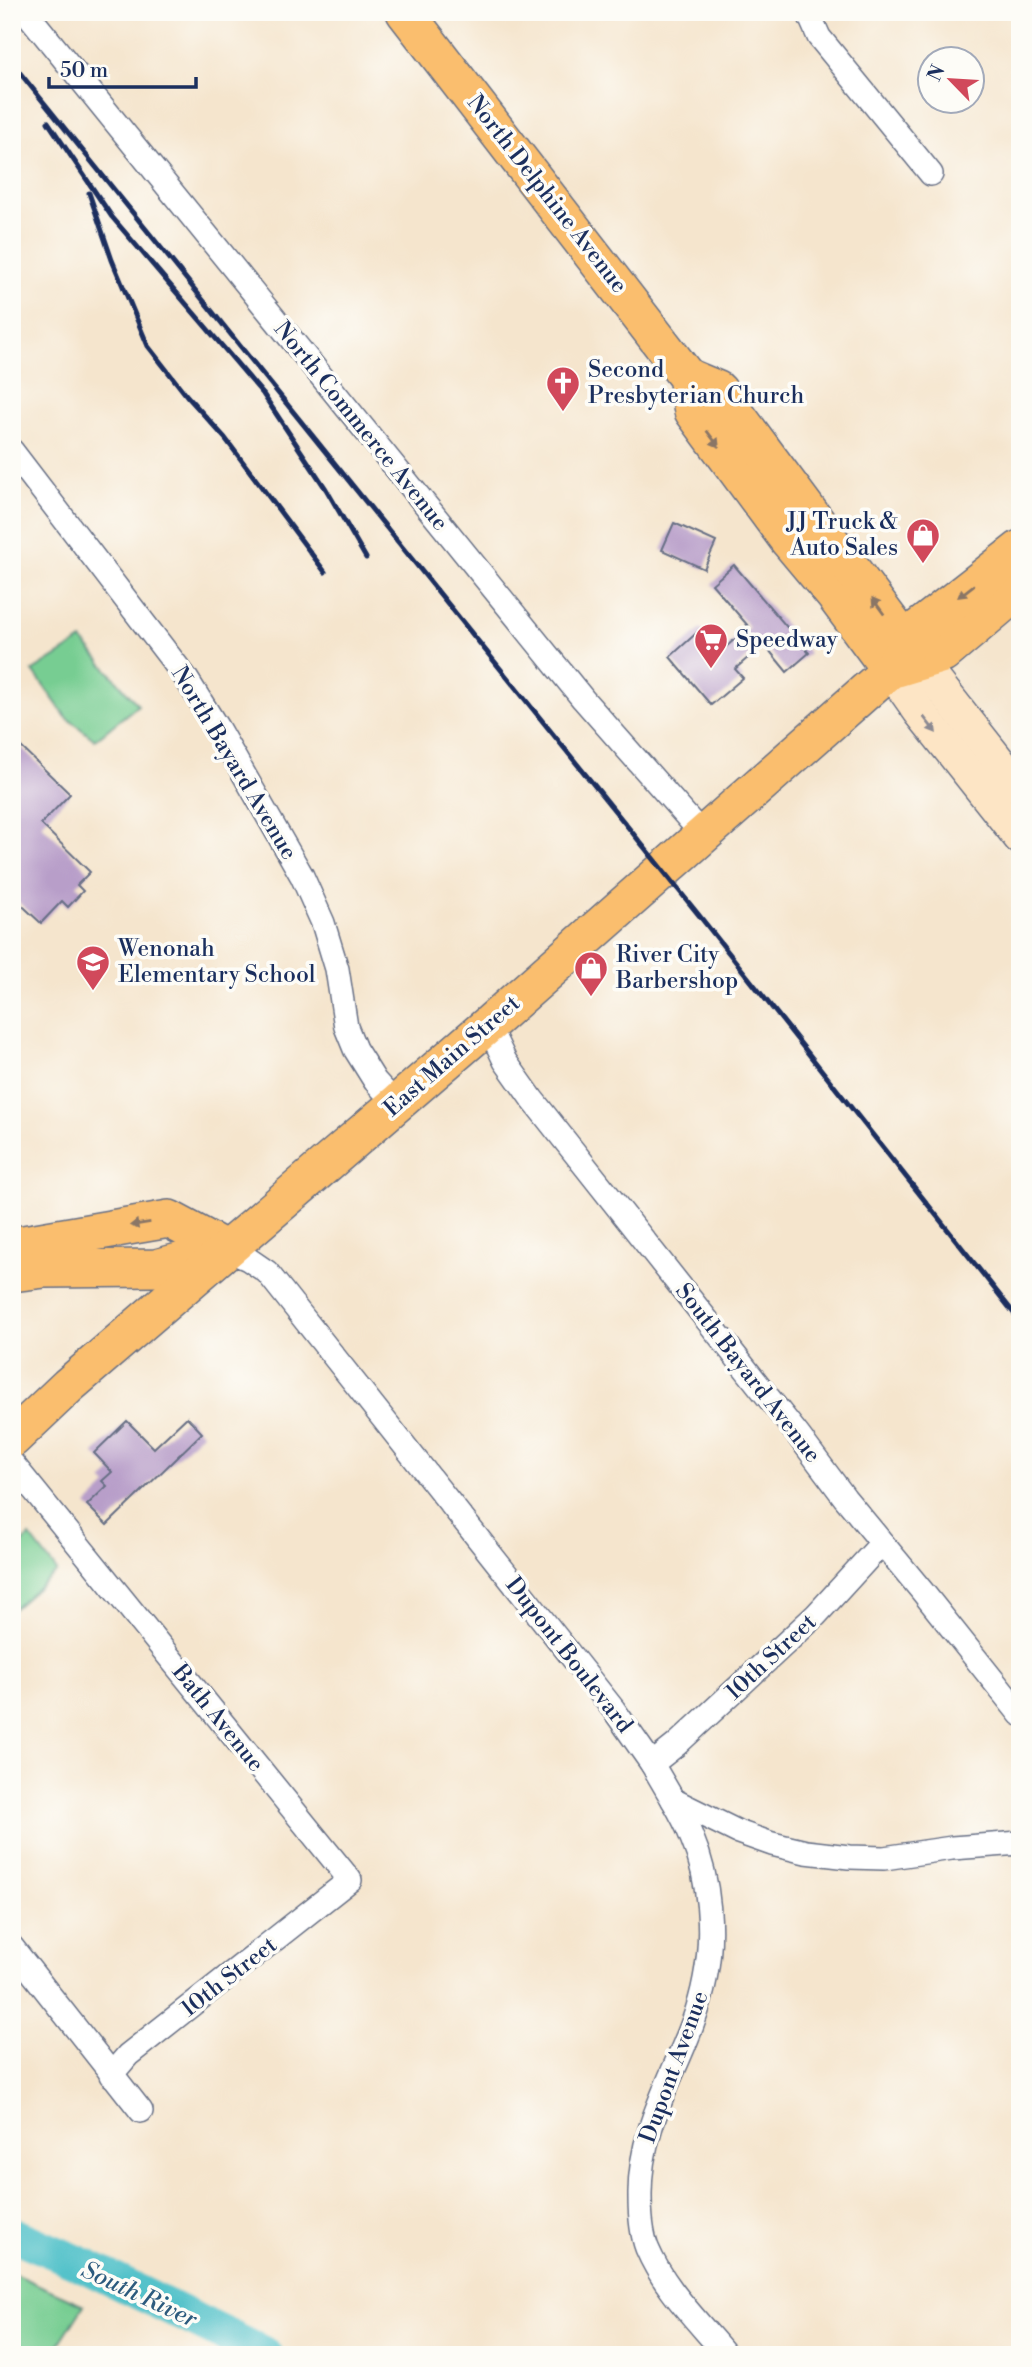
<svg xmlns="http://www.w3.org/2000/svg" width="1032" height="2367" viewBox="0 0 1032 2367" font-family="'Libre Bodoni',serif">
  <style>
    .green { fill: #77cd92; stroke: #497e78; stroke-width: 2 }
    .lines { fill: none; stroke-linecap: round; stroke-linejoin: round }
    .river { stroke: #55c2ca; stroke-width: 35 }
    .building { fill: #b89ec9 }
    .minor-casing { stroke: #676f85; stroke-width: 26 }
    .secondary-casing { stroke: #676f85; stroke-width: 35 }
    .primary-casing { stroke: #676f85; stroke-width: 40 }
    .minor { stroke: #fff; stroke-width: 23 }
    .secondary { stroke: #fde5c5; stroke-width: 32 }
    .primary { stroke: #fabe6e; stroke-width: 37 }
    .rail { stroke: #1b2f5e; stroke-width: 5 }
    .oneway { fill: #8a7666 }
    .oneway2 { fill: #8c8a92 }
    .labels { text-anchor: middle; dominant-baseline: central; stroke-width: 7; stroke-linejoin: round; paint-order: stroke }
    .street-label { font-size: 23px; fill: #1b2f5e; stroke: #fdfcf7 }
    .poi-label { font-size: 23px; fill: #1b2f5e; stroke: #fdfcf7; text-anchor: start }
    .water-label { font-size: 24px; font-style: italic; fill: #2c5b7e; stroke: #fdfcf7 }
  </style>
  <rect width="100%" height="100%" fill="#fdfcf7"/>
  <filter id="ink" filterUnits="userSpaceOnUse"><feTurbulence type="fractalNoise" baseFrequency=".0143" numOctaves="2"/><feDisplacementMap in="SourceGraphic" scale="14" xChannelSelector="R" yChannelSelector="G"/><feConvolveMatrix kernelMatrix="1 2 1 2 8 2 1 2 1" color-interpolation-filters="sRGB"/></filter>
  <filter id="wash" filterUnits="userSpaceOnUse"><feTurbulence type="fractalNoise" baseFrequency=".00686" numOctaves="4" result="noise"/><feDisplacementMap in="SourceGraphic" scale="28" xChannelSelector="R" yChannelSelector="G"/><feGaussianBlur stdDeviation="1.57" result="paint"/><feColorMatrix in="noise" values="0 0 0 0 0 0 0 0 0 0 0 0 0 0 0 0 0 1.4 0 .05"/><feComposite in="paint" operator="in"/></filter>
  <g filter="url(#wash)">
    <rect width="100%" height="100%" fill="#f5e5cd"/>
    <g class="green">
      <polygon points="82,640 138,705 95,740 66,717 33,671"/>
      <polygon points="30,1536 57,1571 12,1610 12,1551"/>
      <polygon points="12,2273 84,2305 52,2355 12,2355"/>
    </g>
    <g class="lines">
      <polyline class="river" points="12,2234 77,2262 266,2355"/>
    </g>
    <g id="blocks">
      <g class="building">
        <polygon points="674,523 716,542 704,569 662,550"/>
        <polygon points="734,565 809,653 787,672 764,644 735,669 743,678 711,705 670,657 701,629 720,652 749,627 712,584"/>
        <polygon points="18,744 70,794 41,824 90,872 77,885 83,891 68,907 62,901 41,923 12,896 12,750"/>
        <polygon points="187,1417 202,1433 107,1525 87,1505 107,1486 102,1481 112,1472 94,1453 127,1421 154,1448"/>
      </g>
    </g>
  </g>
  <g filter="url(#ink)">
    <use href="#blocks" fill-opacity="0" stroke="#676f85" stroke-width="2"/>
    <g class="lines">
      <g class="minor-casing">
        <g id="minor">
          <polyline points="26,12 583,699 703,835"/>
          <polyline points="808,12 819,37 931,174"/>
          <polyline points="12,451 186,678 218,729 302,876 323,923 337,969 346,1027 355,1049 375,1081 396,1104"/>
          <polyline points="488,1025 505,1061 532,1099 798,1435 845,1498 922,1591 1020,1714"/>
          <polyline points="225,1249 248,1259 267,1272 614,1710 652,1764 673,1800 738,1832 772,1844 806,1852 849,1857 884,1858 952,1848 1020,1843"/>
          <polyline points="12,1463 350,1880 128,2055 111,2075"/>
          <polyline points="652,1764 676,1745 816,1615 882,1543"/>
          <path d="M673,1800c7,12 14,25 19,38 18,42 22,96 13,141 -14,77 -66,133 -65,217 0,18 1,36 7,52 17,41 52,74 79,107"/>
          <polyline points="12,1947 141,2111"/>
        </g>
      </g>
      <g class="secondary-casing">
        <g id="secondary">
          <polyline points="919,660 1020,788"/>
          <polyline points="890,670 919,711 1020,838"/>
        </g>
      </g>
      <g class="primary-casing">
        <g id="primary">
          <polyline points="405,12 687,377 693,411 789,541 835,596 890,670"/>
          <polyline points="687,377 718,390 919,660"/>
          <polyline points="897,668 943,654 1020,589"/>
          <polyline points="12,1246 169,1219 225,1249"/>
          <polyline points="12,1273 45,1269 156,1268 217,1252"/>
          <polyline points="12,1439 68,1386 488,1025 890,670 919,628 1020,549"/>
        </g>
      </g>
      <use href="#minor" class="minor"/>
      <use href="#secondary" class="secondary"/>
      <use href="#primary" class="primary"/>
      <g class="rail">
        <polyline points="12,63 698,914 1020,1321"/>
        <polyline points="48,122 112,217 263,394 326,489 366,558"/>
        <polyline points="89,193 112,260 148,346 187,396 225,438 325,572"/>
      </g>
    </g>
    <defs><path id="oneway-solid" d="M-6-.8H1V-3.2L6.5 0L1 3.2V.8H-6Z" transform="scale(1.75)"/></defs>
    <g class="oneway">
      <use href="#oneway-solid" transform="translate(713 439) rotate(53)"/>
      <use href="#oneway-solid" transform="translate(966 591) rotate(142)"/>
      <use href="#oneway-solid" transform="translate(878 606) rotate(-126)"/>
      <use href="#oneway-solid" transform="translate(140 1224) rotate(171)"/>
    </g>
    <use class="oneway2" href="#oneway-solid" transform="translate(930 725) rotate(52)"/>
  </g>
  <defs>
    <g id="church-pin" transform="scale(1.75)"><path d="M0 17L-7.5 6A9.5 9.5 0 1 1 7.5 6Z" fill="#d1495b" stroke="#fdfcf7"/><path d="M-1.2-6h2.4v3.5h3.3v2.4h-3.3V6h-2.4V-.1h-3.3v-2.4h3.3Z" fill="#fff"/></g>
    <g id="shop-pin" transform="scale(1.75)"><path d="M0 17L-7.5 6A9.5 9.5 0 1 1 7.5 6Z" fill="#d1495b" stroke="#fdfcf7"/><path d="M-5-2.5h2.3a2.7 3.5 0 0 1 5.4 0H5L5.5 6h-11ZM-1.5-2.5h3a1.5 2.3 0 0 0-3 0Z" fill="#fff"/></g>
    <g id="supermarket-pin" transform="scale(1.75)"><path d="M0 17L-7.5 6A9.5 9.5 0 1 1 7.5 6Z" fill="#d1495b" stroke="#fdfcf7"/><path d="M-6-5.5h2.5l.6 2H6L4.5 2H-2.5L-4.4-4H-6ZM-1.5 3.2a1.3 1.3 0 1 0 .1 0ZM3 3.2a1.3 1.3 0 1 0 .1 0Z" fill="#fff"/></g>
    <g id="school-pin" transform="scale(1.75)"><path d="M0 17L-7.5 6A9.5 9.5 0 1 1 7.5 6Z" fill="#d1495b" stroke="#fdfcf7"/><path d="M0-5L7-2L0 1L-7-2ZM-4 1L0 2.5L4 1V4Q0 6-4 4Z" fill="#fff"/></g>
  </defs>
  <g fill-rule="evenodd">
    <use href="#church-pin" x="563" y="383"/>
    <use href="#shop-pin" x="923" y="535"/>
    <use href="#supermarket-pin" x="711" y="640"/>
    <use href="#school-pin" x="93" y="962"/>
    <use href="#shop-pin" x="591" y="968"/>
  </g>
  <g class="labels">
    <g class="street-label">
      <text transform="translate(547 194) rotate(52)">North Delphine Avenue</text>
      <text transform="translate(361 426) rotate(51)">North Commerce Avenue</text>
      <text transform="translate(234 763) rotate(59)">North Bayard Avenue</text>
      <text transform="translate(452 1056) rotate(-41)">East Main Street</text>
      <text transform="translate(748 1373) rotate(52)">South Bayard Avenue</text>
      <text transform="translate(569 1655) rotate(52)">Dupont Boulevard</text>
      <text transform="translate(771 1657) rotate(-43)">10th Street</text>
      <text transform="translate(218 1718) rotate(51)">Bath Avenue</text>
      <text transform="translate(229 1977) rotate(-38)">10th Street</text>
      <text transform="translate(674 2067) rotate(-70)">Dupont Avenue</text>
    </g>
    <g class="poi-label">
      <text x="588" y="370">Second<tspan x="588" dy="26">Presbyterian Church</tspan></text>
      <text x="898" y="522" text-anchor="end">JJ Truck &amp;<tspan x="898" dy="26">Auto Sales</tspan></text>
      <text x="736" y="640">Speedway</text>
      <text x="118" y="949">Wenonah<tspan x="118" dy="26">Elementary School</tspan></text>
      <text x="616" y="955">River City<tspan x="616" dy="26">Barbershop</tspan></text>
    </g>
    <g class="water-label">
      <text transform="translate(139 2295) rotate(25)">South River</text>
    </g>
  </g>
  <rect width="1032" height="2367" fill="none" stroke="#fdfcf7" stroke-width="42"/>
  <g transform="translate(951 80) rotate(295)"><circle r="33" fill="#fdfcf7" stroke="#a3aaba" stroke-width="2"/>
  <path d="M0-5L12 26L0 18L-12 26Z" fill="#d1495b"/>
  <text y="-10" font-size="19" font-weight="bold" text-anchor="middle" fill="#1b2f5e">N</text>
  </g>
  <path d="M49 77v10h147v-10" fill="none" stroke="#1b2f5e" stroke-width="3.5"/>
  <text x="60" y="77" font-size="21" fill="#1b2f5e" stroke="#fdfcf7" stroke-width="5" paint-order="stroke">50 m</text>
</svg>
